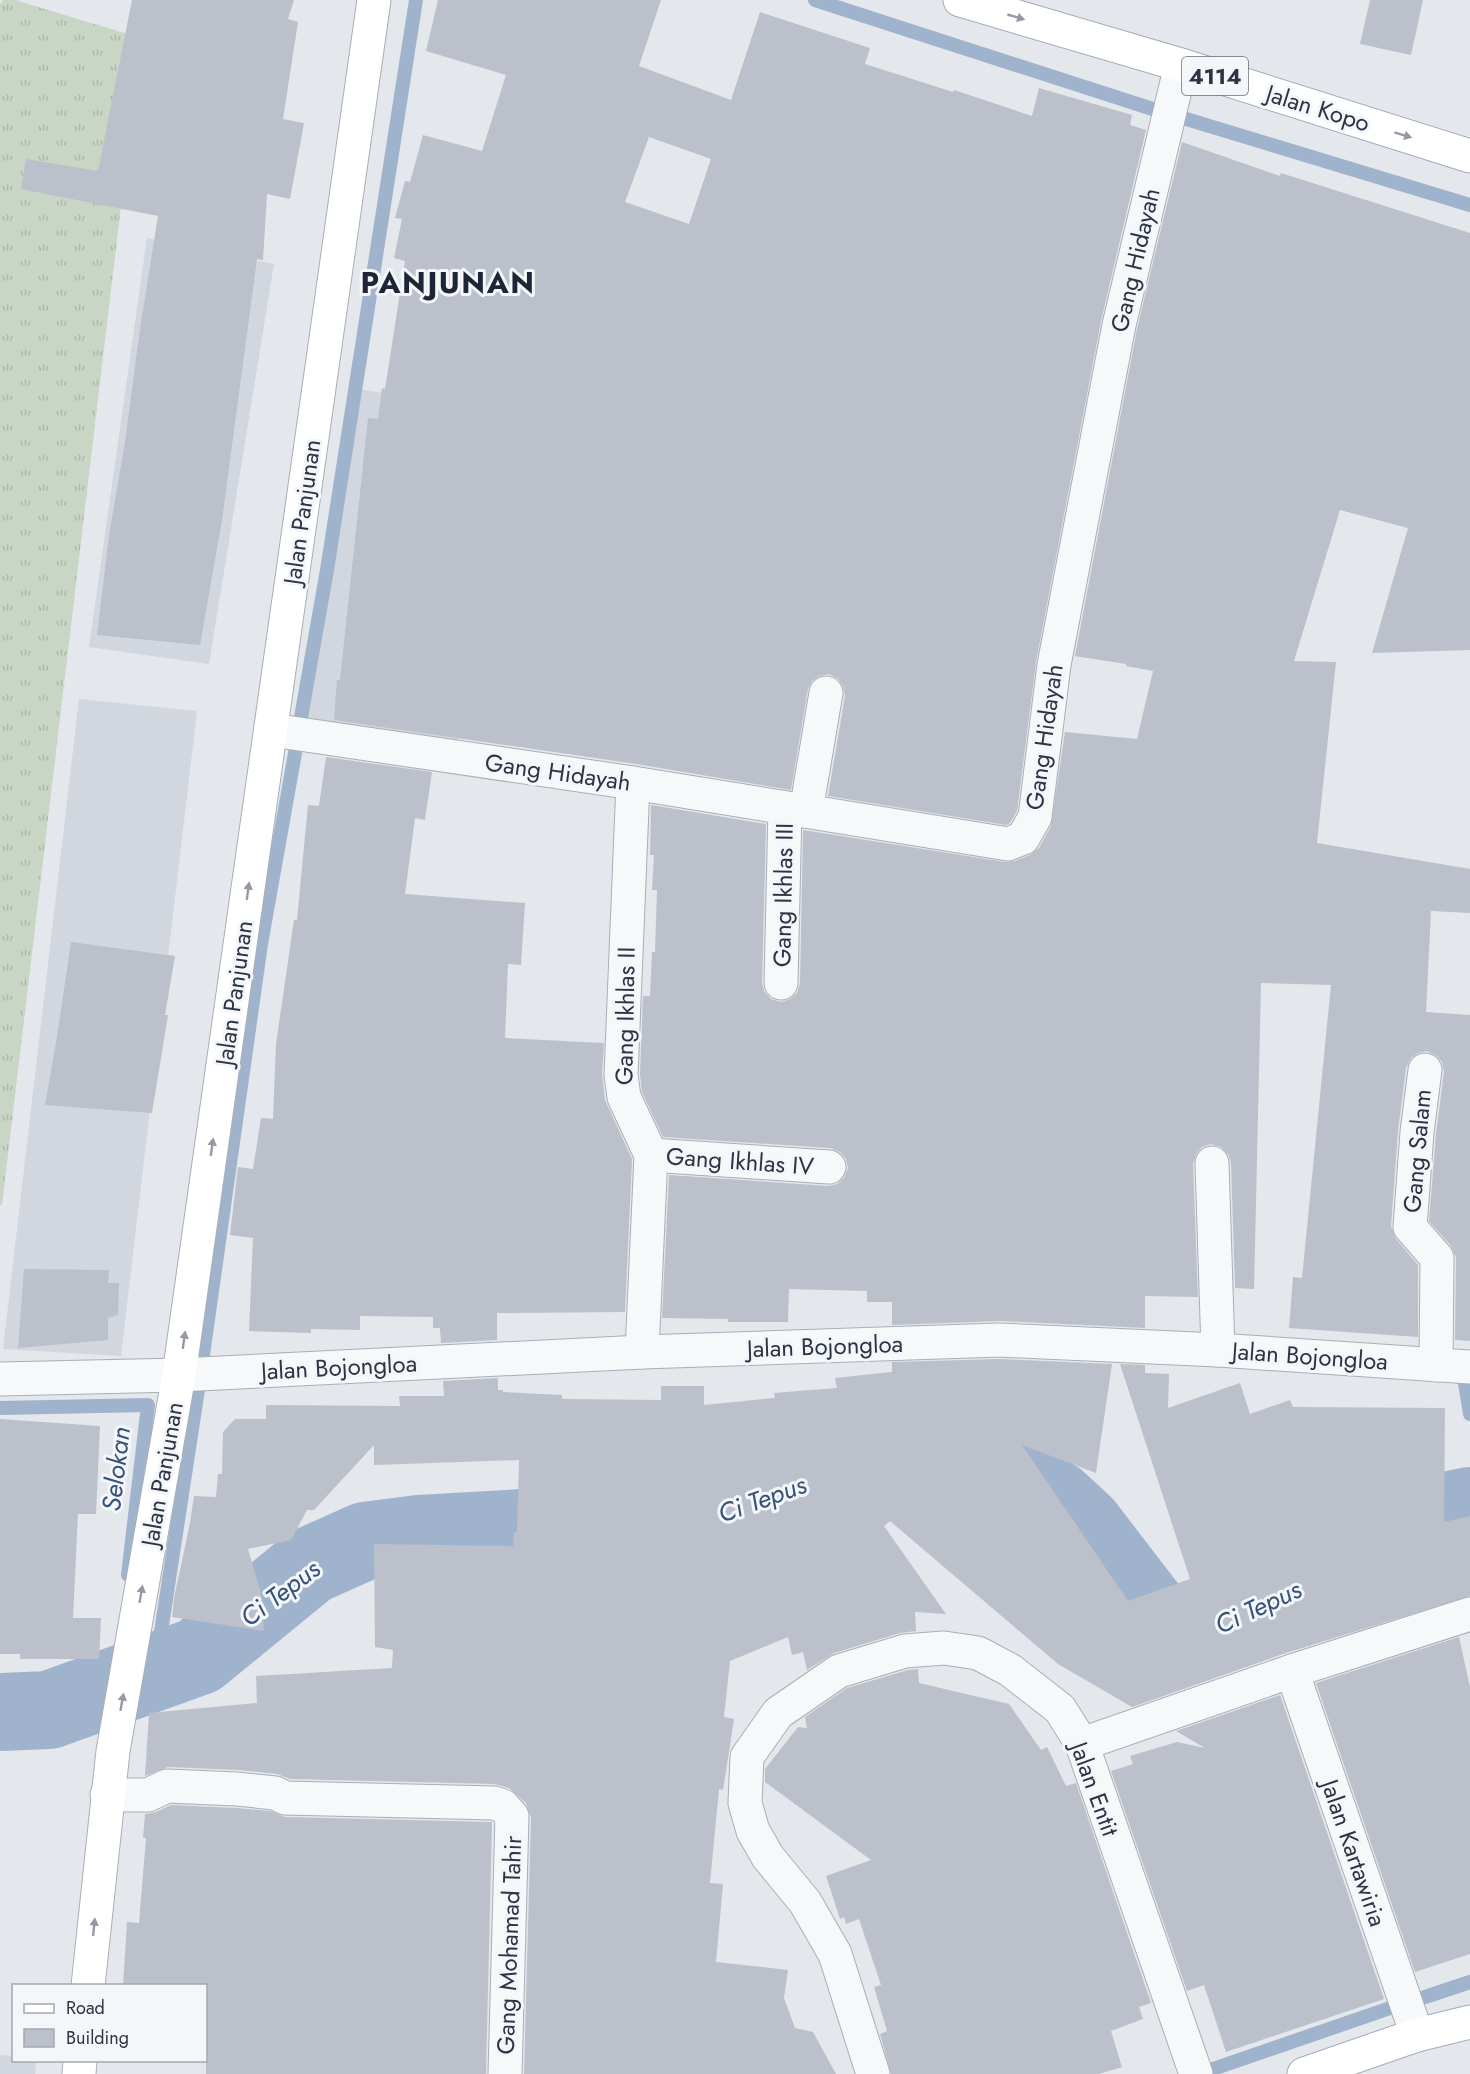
<svg xmlns="http://www.w3.org/2000/svg" width="1470" height="2074" viewBox="0 0 1470 2074" font-family="Jost,sans-serif">
  <style>
    .built { fill: #d2d6de }
    .grass { fill: url(#grass-tufts) }
    .lines { fill: none; stroke-linecap: round; stroke-linejoin: round }
    .stream { stroke: #9fb4cc; stroke-width: 14 }
    .river { stroke: #9fb4cc; stroke-width: 78 }
    .building { fill: #bbc0ca; fill-rule: evenodd }
    .minor-casing { stroke: #a9aeb7; stroke-width: 35 }
    .secondary-casing { stroke: #a9aeb7; stroke-width: 35 }
    .primary-casing { stroke: #a3abb8; stroke-width: 35 }
    .minor { stroke: #f7f8fa; stroke-width: 33 }
    .secondary { stroke: #fff; stroke-width: 33 }
    .primary { stroke: #fff; stroke-width: 33 }
    .oneway { fill: #959aa2 }
    .labels { text-anchor: middle; dominant-baseline: central; stroke-width: 6; stroke-linejoin: round; paint-order: stroke }
    .shield { fill: #f4f6f9; stroke: #676e7b; stroke-width: 1.5 }
    .shield-label { font-size: 22px; font-weight: bold; fill: #2b3445 }
    .street-label { font-size: 24px; fill: #2b3445; stroke: #f4f6f9 }
    .water-label { font-size: 26px; font-style: italic; fill: #34527a; stroke: #f4f6f9 }
    .district-label { font-size: 30px; font-weight: bold; letter-spacing: 1.5px; fill: #1d2536; stroke: #f4f6f9 }
  </style>
  <defs>
    <pattern id="grass-tufts" width="24" height="20" patternUnits="userSpaceOnUse" patternTransform="scale(1.5)"><rect width="24" height="20" fill="#c9d6c5"/><path d="M3 7l-1-3M5 7V3M7 7l1-3M15 17l-1-3M17 17v-4M19 17l1-3" fill="none" stroke="#adb8ab"/></pattern>
  </defs>
  <rect width="100%" height="100%" fill="#e4e7ec"/>
  <g class="built">
    <polygon points="147,238 274,264 209,664 89,647"/>
    <polygon points="352,388 508,412 457,746 302,726"/>
    <polygon points="79,699 197,711 121,1356 3,1349"/>
    <polygon points="0,2055 13,2056 14,2060 36,2061 35,2074 0,2074"/>
  </g>
  <polygon class="grass" points="3,0 15,0 141,38 2,1205 0,1205 0,5"/>
  <g class="lines">
    <g class="stream">
      <polyline points="815,0 1165,113"/>
      <polyline points="1173,115 1470,205"/>
      <polyline points="300,723 327,570 416,0"/>
      <polyline points="202,1362 261,944 297,742"/>
      <polyline points="1462,1365 1470,1414"/>
      <polyline points="0,1408 148,1405 128,1575"/>
      <polyline points="155,1671 199,1383"/>
      <polyline points="1425,1997 1470,1982"/>
      <polyline points="1213,2069 1393,2007"/>
    </g>
    <g class="river">
      <path d="M965,1466l45,6 47,28 27,25 79,103c24,8 44,7 67,-5"/>
      <polyline points="1352,1559 1399,1521 1470,1506"/>
      <polyline points="0,1712 49,1710 199,1656 309,1566 365,1541 419,1534 625,1522"/>
    </g>
  </g>
  <g class="building">
    <polygon points="132,0 294,0 288,19 298,22 283,119 304,123 290,199 267,194 263,260 257,259 222,520 200,645 97,635 109,535 125,442 140,329 158,216 21,189 26,159 98,171"/>
    <path d="M438,0h223l-22,66 92,34 29,-88 110,36 -5,16 88,28 1,-2 78,26 7,-28 93,27 -2,10 16,5 -45,191 -65,341 -19,149 -7,12 -4,2 -178,-29 17,-100 -2,-10 -5,-7 -9,-5 -10,2 -7,5 -4,8 -17,101 -155,-26 -302,-44 3,-40h3l28,-262 10,1 4,-31 3,1 20,-128 -11,-3 8,-39 -7,-1 10,-37 5,1 13,-47 59,16 24,-76 -80,-24zM649,137l62,22 -22,65 -64,-22z"/>
    <polygon points="1370,0 1423,0 1411,55 1360,44"/>
    <polygon points="1182,142 1280,176 1281,173 1470,233 1470,650 1372,653 1408,528 1340,510 1294,661 1336,662 1317,843 1470,869 1470,913 1431,911 1426,1012 1470,1015 1470,1341 1455,1340 1456,1257 1451,1246 1429,1221 1436,1134 1444,1072 1442,1062 1437,1056 1427,1051 1418,1053 1411,1058 1406,1068 1398,1131 1391,1226 1396,1239 1418,1265 1418,1337 1289,1328 1293,1277 1302,1278 1331,985 1261,983 1254,1289 1235,1288 1231,1162 1228,1154 1221,1147 1211,1144 1202,1147 1196,1154 1193,1164 1198,1297 1145,1296 1145,1328 1000,1321 892,1325 892,1302 867,1302 867,1291 789,1289 788,1322 728,1322 728,1319 662,1318 669,1175 828,1186 837,1184 844,1178 848,1168 846,1159 840,1152 830,1148 663,1137 642,1092 640,1074 643,996 650,996 652,952 655,952 657,890 652,890 654,855 650,855 651,805 766,824 762,983 764,991 771,999 781,1002 790,999 797,993 800,983 803,830 1005,862 1015,861 1030,855 1039,848 1051,826 1065,732 1137,739 1153,671 1126,666 1126,664 1075,656 1137,329"/>
    <polygon points="326,757 432,772 425,820 415,818 405,894 525,903 521,965 508,964 505,1038 604,1043 602,1074 605,1100 632,1159 625,1312 497,1313 497,1340 441,1343 440,1328 433,1328 433,1317 360,1316 360,1330 311,1329 311,1333 249,1331 253,1238 230,1235 238,1167 253,1169 261,1118 273,1119 276,1044 294,920 297,920 308,805 319,806"/>
    <polygon points="71,942 175,956 165,1015 168,1015 152,1113 45,1105 57,1037"/>
    <polygon points="24,1269 109,1270 108,1283 119,1283 118,1315 108,1318 108,1340 18,1348"/>
    <polygon points="999,1359 1112,1364 1096,1473 1022,1445 1128,1601 1190,1579 1120,1364 1145,1365 1145,1373 1169,1374 1168,1408 1240,1383 1250,1414 1290,1400 1293,1407 1445,1408 1444,1522 1470,1516 1470,1596 1286,1653 1132,1707 1058,1664 890,1521 884,1526 946,1614 915,1612 916,1631 900,1633 834,1653 807,1670 803,1652 792,1655 788,1637 730,1661 724,1717 734,1719 723,1790 719,1789 710,1883 723,1884 716,1962 788,1970 784,1998 795,2028 813,2032 836,2074 524,2074 531,1817 526,1803 509,1788 494,1784 290,1779 277,1774 239,1770 168,1767 145,1776 149,1713 257,1703 256,1676 392,1668 393,1650 375,1647 374,1544 513,1546 514,1532 517,1532 519,1460 374,1465 374,1445 314,1510 307,1510 291,1540 248,1549 262,1597 264,1631 172,1617 174,1598 190,1523 194,1496 216,1497 218,1474 222,1474 223,1432 235,1419 266,1419 266,1405 400,1406 399,1396 444,1396 443,1381 498,1378 498,1390 503,1390 503,1392 562,1395 562,1399 661,1400 661,1386 704,1386 704,1405 775,1398 774,1393 837,1388 835,1378 892,1372 892,1362"/>
    <polygon points="0,1419 100,1426 96,1514 78,1514 73,1618 101,1618 99,1659 20,1659 20,1654 0,1654"/>
    <polygon points="1459,1637 1470,1687 1470,1954 1415,1972 1316,1683"/>
    <polygon points="918,1669 919,1683 1009,1704 1041,1750 1047,1747 1066,1786 1076,1783 1151,2003 1139,2007 1143,2019 1111,2031 1122,2067 1099,2074 891,2074 880,2034 887,2031 874,1987 881,1985 859,1919 846,1924 844,1917 840,1919 826,1876 871,1860 765,1782 765,1769 798,1727 807,1728 805,1717 847,1688 908,1670"/>
    <polygon points="1280,1695 1384,1999 1226,2052 1204,1985 1187,1991 1111,1771 1133,1764 1130,1756 1177,1742 1205,1748 1176,1731"/>
    <polygon points="171,1805 236,1808 270,1811 285,1817 492,1822 486,2074 206,2074 206,1986 123,1986 127,1922 139,1923 146,1838 143,1838 145,1814 156,1812"/>
  </g>
  <g class="lines">
    <g class="minor-casing">
      <g id="minor">
        <polyline points="272,730 633,783 1008,844 1023,838 1035,817 1054,665 1119,325 1181,65"/>
        <polyline points="633,783 621,1075 624,1097 651,1155 642,1352"/>
        <polyline points="806,811 826,693"/>
        <polyline points="781,983 785,808"/>
        <polyline points="1425,1070 1417,1132 1410,1227 1437,1258 1436,1365"/>
        <polyline points="651,1155 829,1167"/>
        <polyline points="1212,1163 1218,1350"/>
        <polyline points="0,1379 179,1375 642,1352 999,1340 1218,1350 1470,1367"/>
        <polyline points="1292,1671 1417,2035"/>
        <polyline points="1082,1744 1292,1671 1470,1614"/>
        <polyline points="107,1795 148,1795 167,1786 237,1789 275,1793 285,1798 494,1803 503,1806 512,1816 505,2074"/>
        <polyline points="873,2074 835,1954 805,1902 768,1857 753,1831 745,1803 747,1757 778,1713 839,1671 905,1651 944,1648 978,1653 1010,1670 1060,1709 1082,1744 1196,2074"/>
      </g>
    </g>
    <g class="secondary-casing">
      <g id="secondary">
        <polyline points="88,1986 113,1751 179,1375 374,0"/>
        <polyline points="79,2074 80,2060"/>
      </g>
    </g>
    <g class="primary-casing">
      <g id="primary">
        <polyline points="960,0 1181,65 1470,156"/>
        <polyline points="1304,2074 1417,2035 1470,2022"/>
      </g>
    </g>
    <use href="#minor" class="minor"/>
    <use href="#secondary" class="secondary"/>
    <use href="#primary" class="primary"/>
  </g>
  <defs><path id="oneway-solid" d="M-6-.8H1V-3.2L6.5 0L1 3.2V.8H-6Z" transform="scale(1.5)"/></defs>
  <g class="oneway">
    <use href="#oneway-solid" transform="translate(1016 17) rotate(16)"/>
    <use href="#oneway-solid" transform="translate(1403 135) rotate(17)"/>
    <use href="#oneway-solid" transform="translate(248 891) rotate(-82)"/>
    <use href="#oneway-solid" transform="translate(212 1147) rotate(-82)"/>
    <use href="#oneway-solid" transform="translate(184 1340) rotate(-82)"/>
    <use href="#oneway-solid" transform="translate(141 1594) rotate(-80)"/>
    <use href="#oneway-solid" transform="translate(122 1702) rotate(-80)"/>
    <use href="#oneway-solid" transform="translate(94 1927) rotate(-84)"/>
  </g>
  <g class="labels">
    <rect class="shield" x="1182" y="57" width="66" height="38" rx="4.5"/>
    <g class="shield-label">
      <text x="1215" y="76">4114</text>
    </g>
    <g class="street-label">
      <text transform="translate(1318 108) rotate(17)">Jalan Kopo</text>
      <text transform="translate(1135 260) rotate(-77)">Gang Hidayah</text>
      <text transform="translate(302 512) rotate(-82)">Jalan Panjunan</text>
      <text transform="translate(1044 737) rotate(-82)">Gang Hidayah</text>
      <text transform="translate(558 772) rotate(8)">Gang Hidayah</text>
      <text transform="translate(783 895) rotate(-89)">Gang Ikhlas III</text>
      <text transform="translate(234 993) rotate(-82)">Jalan Panjunan</text>
      <text transform="translate(625 1016) rotate(-89)">Gang Ikhlas II</text>
      <text transform="translate(1417 1151) rotate(-85)">Gang Salam</text>
      <text transform="translate(740 1161) rotate(4)">Gang Ikhlas IV</text>
      <text transform="translate(825 1346) rotate(-2)">Jalan Bojongloa</text>
      <text transform="translate(1310 1356) rotate(4)">Jalan Bojongloa</text>
      <text transform="translate(339 1367) rotate(-3)">Jalan Bojongloa</text>
      <text transform="translate(162 1474) rotate(-80)">Jalan Panjunan</text>
      <text transform="translate(1095 1789) rotate(70)">Jalan Entit</text>
      <text transform="translate(1354 1853) rotate(71)">Jalan Kartawiria</text>
      <text transform="translate(509 1945) rotate(-88)">Gang Mohamad Tahir</text>
    </g>
    <g class="water-label">
      <text transform="translate(116 1469) rotate(-83)">Selokan</text>
      <text transform="translate(762 1499) rotate(-20)">Ci Tepus</text>
      <text transform="translate(280 1593) rotate(-37)">Ci Tepus</text>
      <text transform="translate(1258 1607) rotate(-25)">Ci Tepus</text>
    </g>
    <g class="district-label">
      <text x="448" y="282">PANJUNAN</text>
    </g>
  </g>
  <rect x="12" y="1984" width="195" height="78" fill="#f4f6f9" stroke="#a4a8b1" stroke-width="1.5"/>
  <rect x="24" y="2004" width="30" height="9" fill="#ffffff" stroke="#a4a8b1" stroke-width="1.5"/>
  <text x="66" y="2014" font-size="18" fill="#2b3445">Road</text>
  <rect x="24" y="2029" width="30" height="18" fill="#bbc0ca" stroke="#a4a8b1" stroke-width="1.5"/>
  <text x="66" y="2044" font-size="18" fill="#2b3445">Building</text>
</svg>
